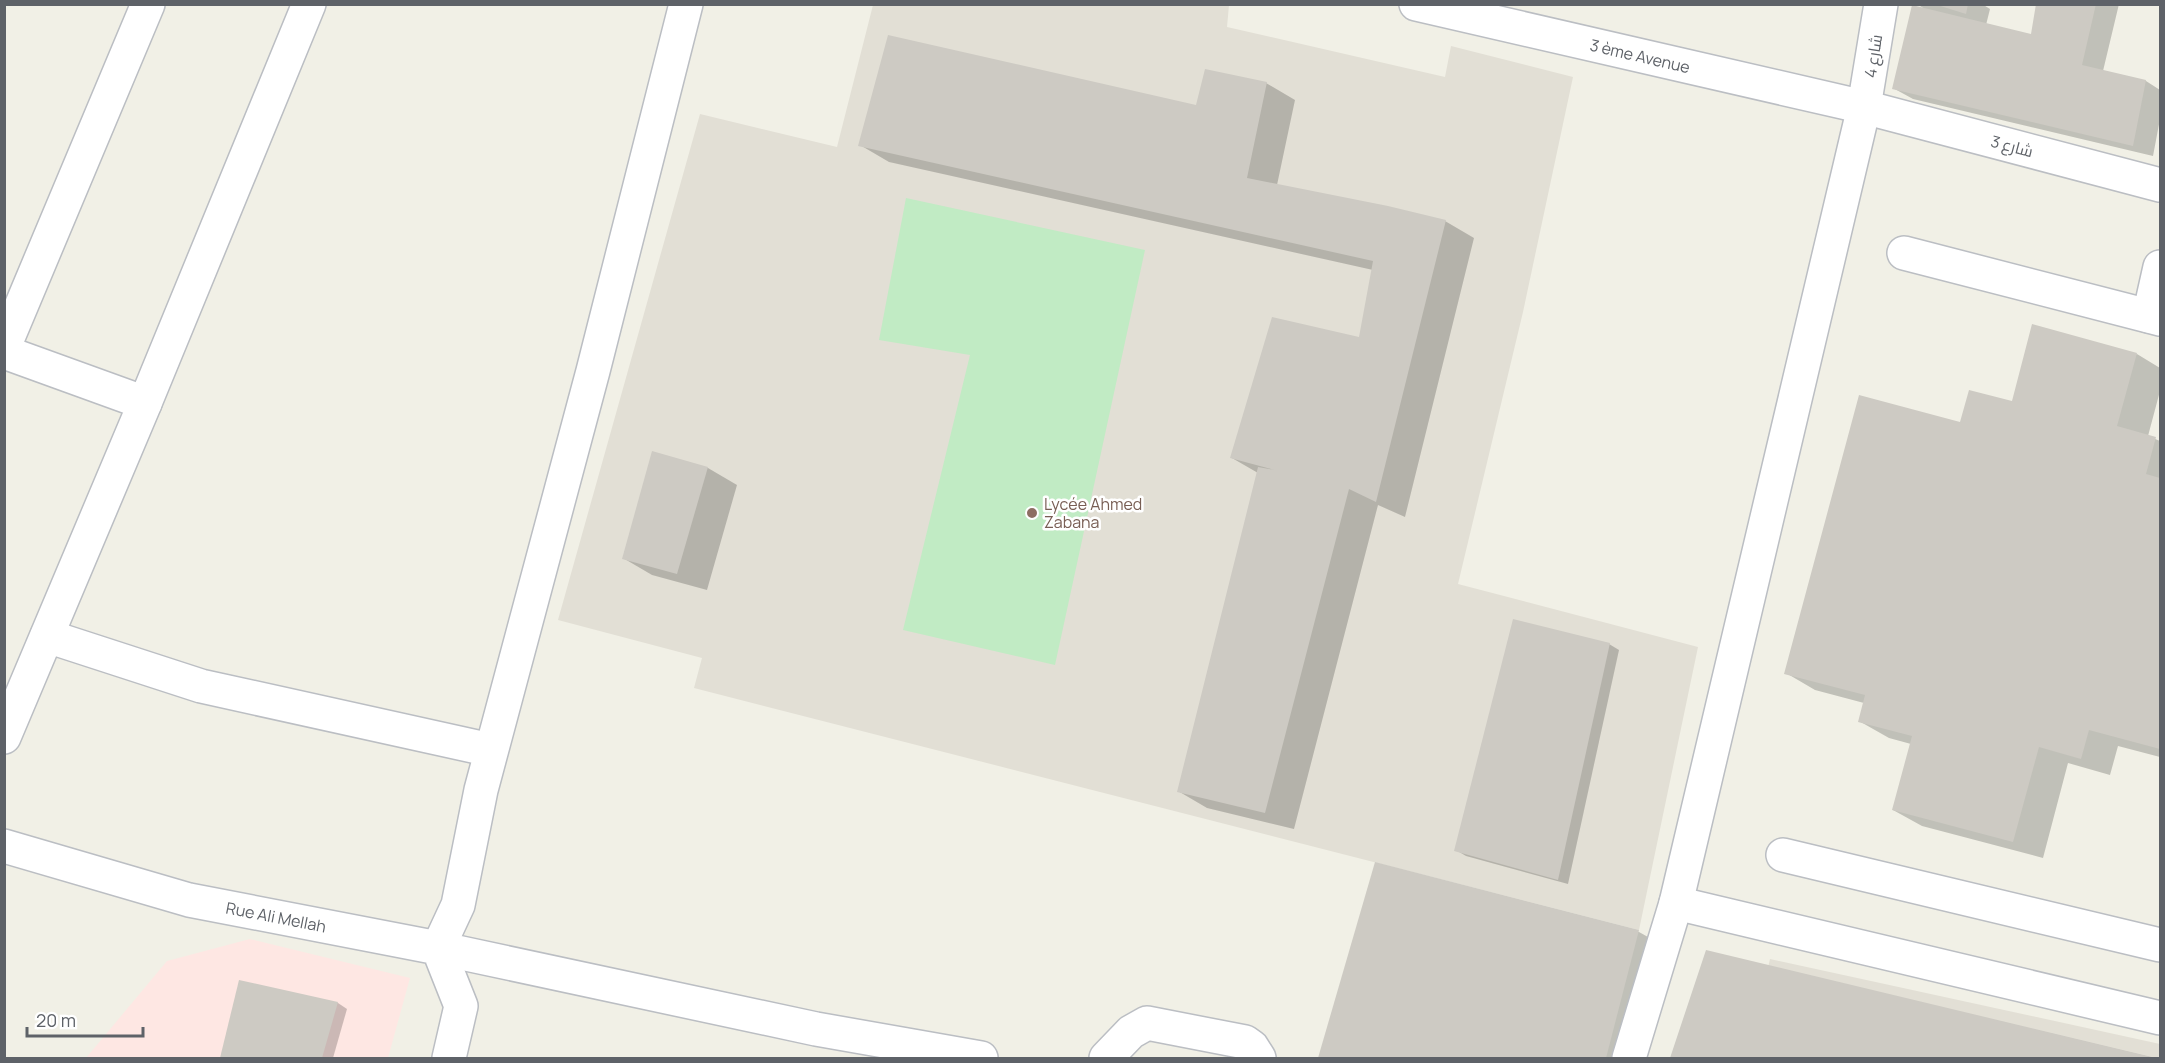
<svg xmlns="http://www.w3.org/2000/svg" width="2165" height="1063" viewBox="0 0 2165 1063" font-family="Manrope,Cairo,sans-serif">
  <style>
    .education { fill: #e2dfd5 }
    .medical { fill: #fee7e3 }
    .green { fill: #c1ebc4 }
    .shadow { fill: #0003 }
    .building { fill: #cdcac3 }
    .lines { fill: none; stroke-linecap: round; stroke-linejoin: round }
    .minor-casing { stroke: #bbbec3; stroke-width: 36 }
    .minor { stroke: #fff; stroke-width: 33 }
    .education-dot { fill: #8d6e63; stroke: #fff; stroke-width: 2 }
    .labels { text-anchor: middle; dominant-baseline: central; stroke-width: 5; stroke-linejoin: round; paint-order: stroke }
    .street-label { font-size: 16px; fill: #5e6268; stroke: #fff }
    .education-label { font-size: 16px; fill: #785e54; stroke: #fff; text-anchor: start }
  </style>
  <rect width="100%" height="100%" fill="#f1f0e6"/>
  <g class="education">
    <polygon points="873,5 1229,5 1227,27 1445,77 1451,46 1573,77 1523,312 1458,584 1698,647 1639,930 694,688 702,658 558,620 700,114 837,147"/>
    <polygon points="1770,959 2160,1044 2160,1058 1747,1058"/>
  </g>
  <polygon class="medical" points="250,939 410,978 388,1058 86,1058 167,961"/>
  <polygon class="green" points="906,198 1145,250 1055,665 903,630 970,355 879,340"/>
  <g class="shadow">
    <polygon points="1917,4 1982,4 1990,9 1986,25 2032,36 2038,4 2119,4 2103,71 2146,81 2160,90 2160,119 2153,156 1913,99 1893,88 1923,8"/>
    <polygon points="1266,83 1295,100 1277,185 1445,221 1474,238 1405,517 1378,505 1294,829 1207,808 1178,791 1258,473 1232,458 1360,339 1373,270 889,162 860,145 1198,107"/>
    <polygon points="2137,354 2160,368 2160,391 2148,436 2160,441 2160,757 2118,746 2110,775 2068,763 2043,858 1922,826 1893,810 1911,744 1889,738 1859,721 1864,703 1815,690 1786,673 1961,424"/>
    <polygon points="653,453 708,468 737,485 707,590 652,575 623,558"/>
    <polygon points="1609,644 1619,650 1568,884 1466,856 1456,850"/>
    <polygon points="1376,864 1639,932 1648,937 1617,1058 1319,1058"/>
    <polygon points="1707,952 2154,1058 1672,1058"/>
    <polygon points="240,982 338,1003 347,1009 333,1058 222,1058"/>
  </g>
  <g class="building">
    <polygon points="1934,4 1968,4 1966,14"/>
    <polygon points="2036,4 2096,4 2082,65 2146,80 2133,146 1892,89 1912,5 2031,34"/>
    <polygon points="888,35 1196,105 1205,69 1267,82 1247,178 1388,206 1446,220 1376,502 1349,489 1265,813 1177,792 1258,467 1275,470 1230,458 1272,317 1359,337 1373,261 858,146"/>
    <polygon points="2032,324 2137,353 2117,426 2156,437 2146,474 2160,478 2160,749 2089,730 2081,759 2039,747 2013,842 1892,810 1912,736 1858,722 1865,695 1784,674 1859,395 1960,422 1969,390 2012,401"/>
    <polygon points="652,451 708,467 677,574 622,559"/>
    <polygon points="1513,619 1610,643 1558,880 1454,851"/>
    <polygon points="1375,862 1639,930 1606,1058 1318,1058"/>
    <polygon points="1706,950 2156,1058 1670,1058"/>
    <polygon points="239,980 338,1002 322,1058 220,1058"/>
  </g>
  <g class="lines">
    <g class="minor-casing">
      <g id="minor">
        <polyline points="686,4 593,371 481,790 458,905 438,948 816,1029 981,1058"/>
        <polyline points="1416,4 1864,107 2160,185"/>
        <polyline points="1904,253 2160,319"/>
        <polyline points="2149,316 2160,267"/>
        <polyline points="4,347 148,4"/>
        <polyline points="4,352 145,403 4,737"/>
        <polyline points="145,403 309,4"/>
        <polyline points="47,636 201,686 491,750"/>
        <polyline points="4,846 189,900 438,948 461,1006 449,1058"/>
        <polyline points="1783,855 2160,945"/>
        <polyline points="1676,903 2160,1018"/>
        <polyline points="1106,1058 1131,1032 1147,1023 1245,1042 1252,1047 1259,1058"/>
        <polyline points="1629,1058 1676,903 1864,107 1881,4"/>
      </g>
    </g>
    <use href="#minor" class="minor"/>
  </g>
  <circle class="education-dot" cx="1032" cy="513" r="6"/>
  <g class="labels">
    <g class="street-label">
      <text transform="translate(1640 56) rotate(13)">3 ème Avenue</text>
      <text transform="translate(1873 56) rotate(-81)">شارع 4</text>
      <text transform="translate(2012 146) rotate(15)">شارع 3</text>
      <text transform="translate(276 917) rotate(11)">Rue Ali Mellah</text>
    </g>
    <g class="education-label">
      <text x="1044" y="504">Lycée Ahmed<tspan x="1044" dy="18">Zabana</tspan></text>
    </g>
  </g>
  <rect width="2165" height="1063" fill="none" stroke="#5e6268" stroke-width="12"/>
  <path d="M27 1027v9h116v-9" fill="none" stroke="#5e6268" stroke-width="3"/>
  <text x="36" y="1027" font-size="18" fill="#5e6268" stroke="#ffffff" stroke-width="4.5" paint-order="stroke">20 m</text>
</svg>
